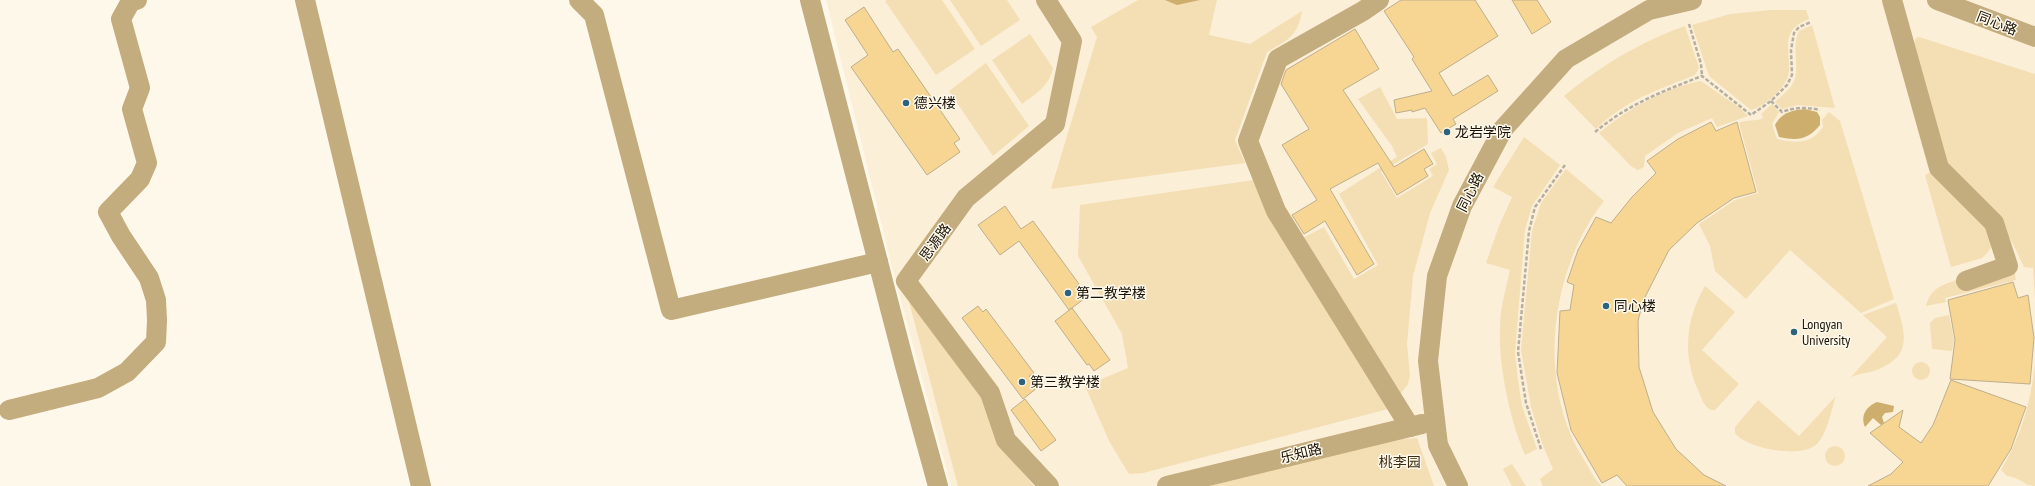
<svg xmlns="http://www.w3.org/2000/svg" width="2035" height="486" viewBox="0 0 2035 486" font-family="'PT Sans Narrow','Noto Sans SC',sans-serif">
  <style>
    .built { fill: #fcefd7 }
    .green { fill: #f4deb4 }
    .water { fill: #ceae6d }
    .building { fill: #f7d694; stroke: #beae8d }
    .lines { fill: none; stroke-linecap: round; stroke-linejoin: round }
    .path { stroke: #b5afa2; stroke-width: 2.5; stroke-dasharray: 4 2; stroke-linecap: butt }
    .minor { stroke: #c3ac7d; stroke-width: 20 }
    .poi-dot { fill: #2d627e; stroke: #fef8ea; stroke-width: 1.5 }
    .labels { text-anchor: middle; dominant-baseline: central; stroke-width: 3; stroke-linejoin: round; paint-order: stroke }
    .street-label { font-size: 14px; fill: #171106; stroke: #fef8ea }
    .poi-label { font-size: 14px; fill: #171106; stroke: #fef8ea; text-anchor: start }
    .park-label { font-size: 14px; fill: #3d2f12; stroke: #fef8ea }
  </style>
  <rect width="100%" height="100%" fill="#fef8ea"/>
  <polygon class="built" points="826,0 2035,0 2035,486 951,486 891,263"/>
  <g class="green">
    <polygon points="887,0 942,0 975,49 936,75 885,1"/>
    <polygon points="950,0 1007,0 1020,20 981,46"/>
    <path d="M1138,0h79l-8,35 41,9 52,-33c-4,25 -14,29 -35,41l-32,88 10,23 -194,26 46,-152 -6,-10z"/>
    <path d="M1771,10h35l3,9c-29,11 -19,28 -20,52 -1,16 -24,35 -38,39l-42,-34 -17,-51 38,-11z"/>
    <path d="M1812,25l23,83 -37,-3 -16,4 -7,-7c7,-7 16,-13 19,-21 6,-14 -3,-33 5,-50z"/>
    <path d="M1685,26l14,42 -4,7c-37,15 -70,25 -99,54l-32,-33c38,-31 74,-53 121,-70z"/>
    <path d="M1030,34l23,34c-4,18 -16,25 -31,36l-30,-44z"/>
    <polygon points="1919,37 2035,74 2035,300 2033,268 2024,267 2013,244 1995,214 1945,162 1914,43 1916,38"/>
    <polygon points="986,63 1029,126 993,156 949,91"/>
    <path d="M1701,81l40,28 7,7 -31,11 -5,-9 -34,15 -33,23 -1,11 -6,3 -6,-3 -33,-34c29,-24 65,-45 102,-52z"/>
    <polygon points="1380,87 1397,119 1427,118 1428,144 1381,172 1397,198 1433,176 1429,169 1437,164 1431,153 1441,148 1446,157 1449,170 1430,213 1413,276 1407,344 1410,376 1408,384 1397,398 1301,239 1324,227 1354,279 1378,265 1339,194 1397,157 1392,146 1358,99"/>
    <path d="M1772,104l7,8 -7,12 5,15c19,4 34,6 46,-12l-1,-7 7,-8 11,9 54,178 -33,14 -71,-63 -44,49 -31,-28 -5,-25 -11,-22 36,-24 23,-7 -19,-70c8,-4 16,-1 24,-5l-2,-4z"/>
    <path d="M1524,137l36,28 -28,41 -7,24 -7,86 -3,37 3,27 4,26 15,43 -12,6c-17,-41 -29,-98 -24,-143 2,-14 6,-28 9,-42l-24,-7 13,-37 13,-29 -19,-10z"/>
    <path d="M1566,169l38,32c-54,68 -68,182 -21,257 6,9 11,22 19,28h-59l-3,-7 13,-10 -10,-23 -12,-39 -10,-57 11,-119 9,-28z"/>
    <polygon points="1936,169 1989,227 1992,245 1989,251 1982,258 1951,267 1925,175"/>
    <polygon points="1254,180 1388,409 1143,473 1129,474 1109,441 1085,386 1128,368 1122,334 1078,256 1080,205"/>
    <path d="M2012,259l4,21 -71,18 1,4 -20,4c3,-11 7,-16 17,-21z"/>
    <path d="M1705,286l30,26 -33,38 37,34 -24,26h-4c-7,-3 -10,-13 -13,-20 -16,-36 -12,-71 7,-104z"/>
    <polygon points="908,298 983,397 999,445 1034,486 958,486"/>
    <path d="M1896,303c9,29 17,52 -17,66 -9,4 -19,4 -28,8l36,-40 -24,-22z"/>
    <polygon points="1949,315 1954,340 1952,351 1932,349 1930,323 1935,318"/>
    <circle cx="1921" cy="371" r="9"/>
    <path d="M2035,363v123c-10,0 -18,-10 -28,-10l-6,-6c20,-34 30,-68 34,-107z"/>
    <path d="M1836,396c-5,14 -8,36 -19,48 -15,15 -70,5 -82,-11v-6l23,-27 41,36z"/>
    <polygon points="1417,438 1434,486 1203,486 1389,440"/>
    <circle cx="1835" cy="456" r="10"/>
    <polygon points="1512,464 1526,486 1512,486 1503,469"/>
  </g>
  <g class="water">
    <polygon points="1165,0 1200,0 1177,5"/>
    <path d="M1805,109l12,3 3,5v8c-12,15 -23,16 -41,12l-4,-12c6,-12 17,-15 30,-16z"/>
    <path d="M1877,402l17,4 -1,6 -8,1 -3,4 2,6 -3,2 -8,-7 -8,9c-5,-12 2,-21 12,-25z"/>
  </g>
  <g class="building">
    <polygon points="1401,0 1475,0 1498,36 1439,73 1453,96 1488,75 1498,91 1453,119 1456,124 1441,133 1425,108 1412,112 1412,110 1396,113 1394,100 1432,91 1412,59 1414,57 1384,11"/>
    <polygon points="1512,0 1537,0 1551,22 1532,34"/>
    <polygon points="864,7 893,52 898,49 960,139 954,143 960,152 927,175 851,67 868,55 845,20"/>
    <polygon points="1355,29 1379,69 1343,90 1394,167 1424,149 1433,164 1424,169 1428,176 1397,195 1378,163 1330,189 1374,264 1357,275 1325,221 1304,234 1292,215 1317,200 1282,145 1309,129 1281,84 1286,70"/>
    <polygon points="1711,122 1716,131 1737,122 1756,192 1734,198 1697,223 1669,250 1643,301 1638,321 1639,367 1653,412 1676,449 1704,475 1726,486 1627,486 1617,475 1602,483 1571,430 1557,373 1560,311 1570,310 1574,285 1567,282 1578,250 1596,217 1611,223 1632,197 1656,173 1647,161 1678,139"/>
    <polygon points="1005,206 1021,229 1033,221 1079,284 1076,287 1084,299 1069,310 1019,241 1000,255 978,225"/>
    <polygon points="2013,282 2018,298 2028,295 2034,338 2030,384 1950,379 1955,340 1948,300"/>
    <polygon points="978,306 983,312 986,309 1034,373 1029,376 1037,388 1023,399 962,318"/>
    <polygon points="1072,308 1110,360 1094,371 1089,364 1087,365 1055,321"/>
    <polygon points="1951,380 2026,407 2011,449 1988,486 1868,486 1891,474 1903,462 1870,433 1903,410 1899,427 1921,443 1933,425"/>
    <polygon points="1025,399 1056,440 1041,451 1011,410"/>
  </g>
  <g class="lines">
    <g class="path">
      <polyline points="1689,24 1701,64 1702,76"/>
      <path d="M1771,101l11,11c13,-5 24,-5 38,-2"/>
      <path d="M1595,132c32,-27 68,-41 107,-56l49,39 20,-14 16,-16 5,-10 -1,-25 3,-17 5,-6 12,-5"/>
      <polyline points="1541,449 1526,403 1518,352 1529,231 1535,207 1565,165"/>
    </g>
    <g class="minor">
      <polyline points="305,0 421,486"/>
      <polyline points="579,0 594,15 671,310 878,262"/>
      <polyline points="810,0 905,366 938,486"/>
      <polyline points="1046,0 1072,41 1055,124 966,198 906,281 990,393 1006,440 1049,486"/>
      <polyline points="1379,0 1363,11 1278,59 1248,141 1276,211 1410,427"/>
      <polyline points="1892,0 1939,168 1994,223 2008,266 1966,281"/>
      <polyline points="1937,0 2035,37"/>
      <polyline points="9,410 98,388 127,372 156,342 157,320 156,300 149,278 121,236 108,212 140,179 147,163 132,109 140,88 121,19 131,1 137,0"/>
      <polyline points="1167,486 1422,424"/>
      <polyline points="1458,486 1438,445 1428,361 1437,276 1462,206 1503,129 1566,59 1649,10 1692,0"/>
    </g>
  </g>
  <g class="poi-dot">
    <circle cx="906" cy="103" r="4"/>
    <circle cx="1447" cy="132" r="4"/>
    <circle cx="1068" cy="293" r="4"/>
    <circle cx="1606" cy="306" r="4"/>
    <circle cx="1794" cy="332" r="4"/>
    <circle cx="1022" cy="382" r="4"/>
  </g>
  <g class="labels">
    <g class="street-label">
      <text transform="translate(1997 23) rotate(21)">同心路</text>
      <text transform="translate(1470 192) rotate(-64)">同心路</text>
      <text transform="translate(935 242) rotate(-54)">思源路</text>
      <text transform="translate(1301 453) rotate(-14)">乐知路</text>
    </g>
    <g class="poi-label">
      <text x="914" y="103">德兴楼</text>
      <text x="1455" y="132">龙岩学院</text>
      <text x="1076" y="293">第二教学楼</text>
      <text x="1614" y="306">同心楼</text>
      <text x="1802" y="324">Longyan<tspan x="1802" dy="16">University</tspan></text>
      <text x="1030" y="382">第三教学楼</text>
    </g>
    <g class="park-label">
      <text x="1400" y="462">桃李园</text>
    </g>
  </g>
</svg>
